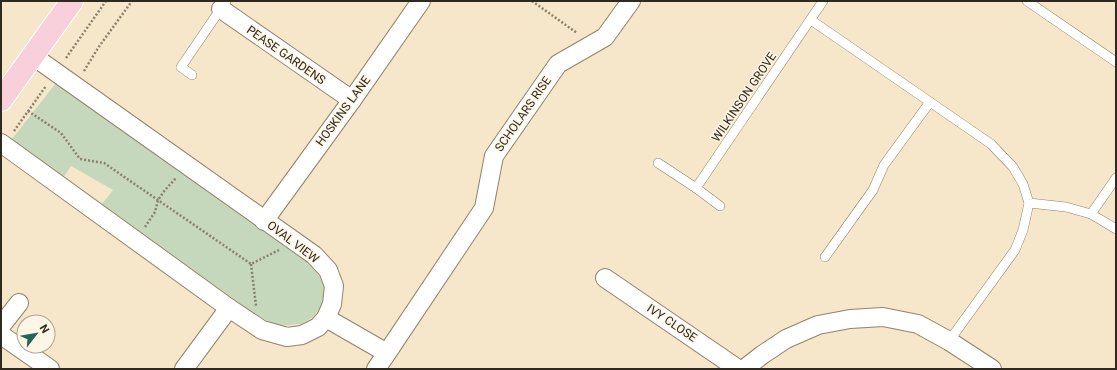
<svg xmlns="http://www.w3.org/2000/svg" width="1117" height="370" viewBox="0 0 1117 370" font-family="Roboto,sans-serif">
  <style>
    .green { fill: #c5d8bb }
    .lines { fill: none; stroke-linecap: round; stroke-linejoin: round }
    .lane-casing { stroke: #918369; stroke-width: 10 }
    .street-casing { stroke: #918369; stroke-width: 20 }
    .primary-casing { stroke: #fff; stroke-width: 24 }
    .path { stroke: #8a816e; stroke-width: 2.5; stroke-dasharray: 2 2; stroke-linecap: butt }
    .lane { stroke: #fff; stroke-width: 9 }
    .street { stroke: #fff; stroke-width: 18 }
    .primary { stroke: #f8d0db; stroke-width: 22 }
    .labels { text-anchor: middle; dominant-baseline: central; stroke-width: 3; stroke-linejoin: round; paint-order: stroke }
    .street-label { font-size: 12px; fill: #2f2a1f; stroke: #fef5e4 }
  </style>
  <rect width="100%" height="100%" fill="#f6e7ca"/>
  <polygon class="green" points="56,83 309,261 326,285 325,301 313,317 301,324 278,326 256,315 102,204 113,190 71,166 63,178 12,139"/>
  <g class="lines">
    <g class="lane-casing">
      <g id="lane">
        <polyline points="1027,1 1116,62"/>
        <polyline points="811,20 991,144 1013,167 1023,184 1029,203 1023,230 1015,250 949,341"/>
        <polyline points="192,75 181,67 226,1"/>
        <polyline points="658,163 696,188 720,206"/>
        <polyline points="696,188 823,1"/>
        <polyline points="1029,203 1066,207 1091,214 1116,229"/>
        <polyline points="1091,214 1116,178"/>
        <polyline points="825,257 873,190 884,165 930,102"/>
      </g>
    </g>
    <g class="street-casing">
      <g id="street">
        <polyline points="221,9 352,100"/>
        <polyline points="1,143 229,308 262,330 287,337 302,335 318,327 326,318 332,304 334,286 328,270 314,255 33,56"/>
        <polyline points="264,221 352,100 421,1"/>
        <polyline points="605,278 738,369"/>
        <polyline points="326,318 387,353"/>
        <polyline points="1,326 19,303"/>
        <polyline points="1,335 50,369"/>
        <polyline points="184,369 229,308"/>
        <polyline points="376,369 387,353 484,208 494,156 558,64 605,37 631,1"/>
        <polyline points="744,369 762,355 786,339 818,325 850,319 883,317 918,324 949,341 992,369"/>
      </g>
    </g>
    <g class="primary-casing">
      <polyline id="primary" points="1,100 72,1"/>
    </g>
    <g class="path">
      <polyline points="532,1 577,33"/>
      <polyline points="66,58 106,1"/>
      <polyline points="84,71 98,48 132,1"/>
      <polyline points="28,111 61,133 80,159 104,163 251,264 279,250"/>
      <polyline points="14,131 46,86"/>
      <polyline points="145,227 155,212 158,200 165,190 176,178"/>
      <polyline points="251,264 256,306"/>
    </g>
    <use href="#lane" class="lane"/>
    <use href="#street" class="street"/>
    <use href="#primary" class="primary"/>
  </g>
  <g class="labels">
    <g class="street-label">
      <text transform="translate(286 55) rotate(35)">PEASE GARDENS</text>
      <text transform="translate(744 97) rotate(-56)">WILKINSON GROVE</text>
      <text transform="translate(343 111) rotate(-54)">HOSKINS LANE</text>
      <text transform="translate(523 114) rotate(-55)">SCHOLARS RISE</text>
      <text transform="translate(293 242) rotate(37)">OVAL VIEW</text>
      <text transform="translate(672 323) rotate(34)">IVY CLOSE</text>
    </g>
  </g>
  <rect width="1117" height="370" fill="none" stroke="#2f2a1f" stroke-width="4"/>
  <g transform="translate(36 334) rotate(59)"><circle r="19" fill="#fef5e4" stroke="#aba495"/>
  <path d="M0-3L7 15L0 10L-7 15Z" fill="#1f6558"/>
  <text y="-6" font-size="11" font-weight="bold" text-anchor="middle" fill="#2f2a1f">N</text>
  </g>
</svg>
